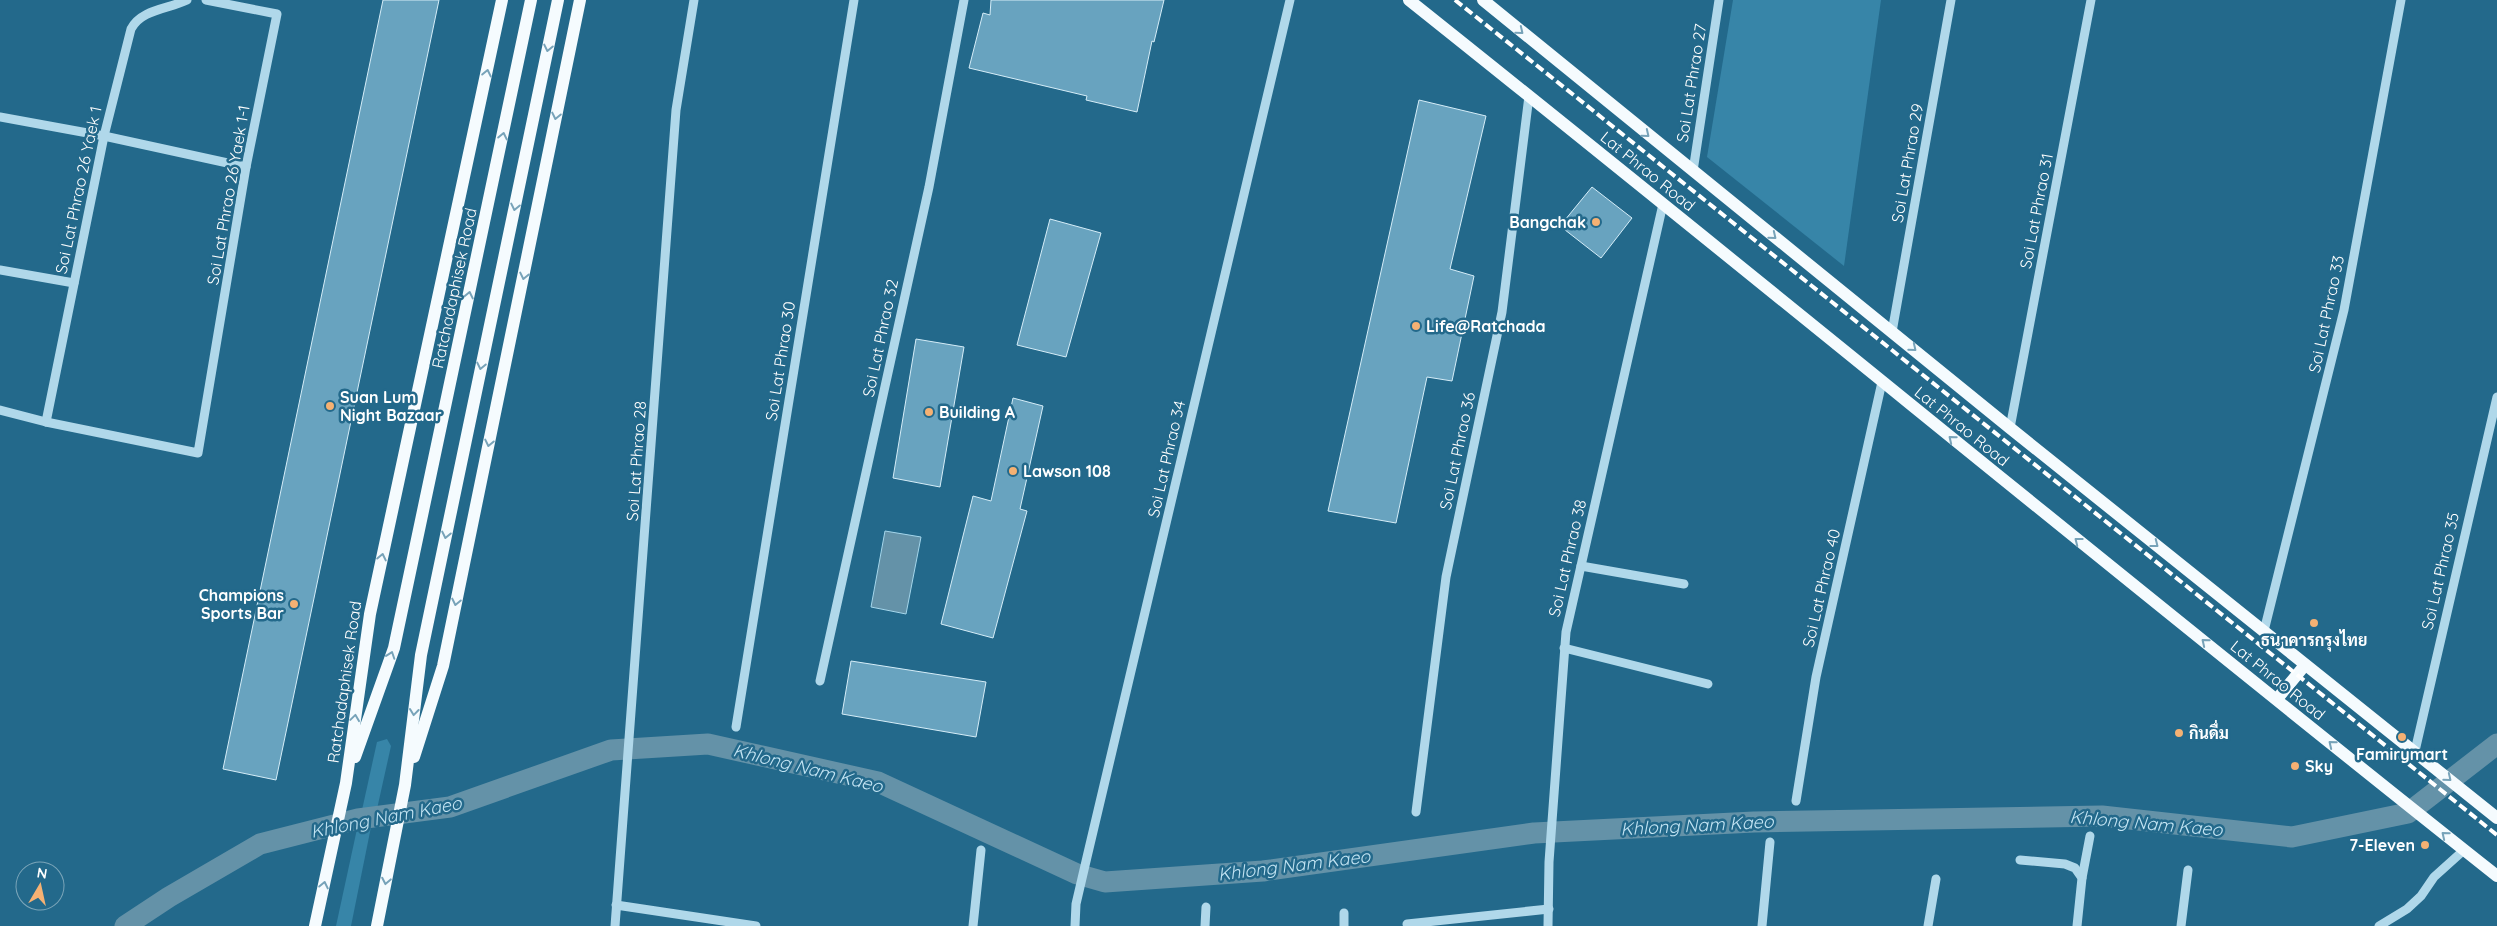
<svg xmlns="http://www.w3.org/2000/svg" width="2497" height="926" viewBox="0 0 2497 926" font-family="Quicksand,Sarabun,sans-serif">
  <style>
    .green { fill: #3785a8 }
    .water { fill: #6492a8; stroke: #a4d6eb }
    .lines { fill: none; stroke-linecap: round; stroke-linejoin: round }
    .canal { stroke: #6492a8; stroke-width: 21 }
    .building { fill: #68a3bf; stroke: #d5edf8 }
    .minor { stroke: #b0d8ea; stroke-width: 9 }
    .major { stroke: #f5fbfe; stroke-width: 12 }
    .rail { stroke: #fff; stroke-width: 4; stroke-dasharray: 9 4; stroke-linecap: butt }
    .oneway { stroke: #77a3b9 }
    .poi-dot { fill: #f5b173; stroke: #23698b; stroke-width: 2 }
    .labels { text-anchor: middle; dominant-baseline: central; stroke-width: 5; stroke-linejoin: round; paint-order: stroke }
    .street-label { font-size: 16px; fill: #fff; stroke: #23698b }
    .poi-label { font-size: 16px; font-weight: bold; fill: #fff; stroke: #23698b; text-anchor: start }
    .water-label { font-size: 18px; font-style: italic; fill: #c3e4f3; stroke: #23698b }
  </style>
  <rect width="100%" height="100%" fill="#23698b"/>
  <g class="green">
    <polygon points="1733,0 1881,0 1844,266 1707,157"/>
    <polygon points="387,739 391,746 377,809 362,810 377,742"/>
    <polygon points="371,827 351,926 336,926 357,829"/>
  </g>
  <polygon class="water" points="885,531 921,537 906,614 871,607"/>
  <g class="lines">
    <polyline class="canal" points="125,926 169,897 260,844 358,819 450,807 611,750 708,744 878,782 1077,874 1105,882 1263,871 1534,833 1754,822 2102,816 2292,837 2408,813 2497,744"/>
  </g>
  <g class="building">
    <polygon points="383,0 439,0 276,780 223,769"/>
    <polygon points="991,0 1164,0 1154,42 1152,41 1137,112 1086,100 1087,96 969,68 983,13 990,15"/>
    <polygon points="1419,100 1486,116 1450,269 1474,276 1452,381 1427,377 1396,523 1328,511"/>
    <polygon points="1592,187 1632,218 1601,258 1560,226"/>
    <polygon points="1050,219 1101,233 1066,357 1017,345"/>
    <polygon points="916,339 964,347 940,487 893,478"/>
    <polygon points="1013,398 1043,406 1020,509 1027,511 993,638 941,624 973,496 991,501"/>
    <polygon points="851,661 986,682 976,737 842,714"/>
  </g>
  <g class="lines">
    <g class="minor">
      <polyline points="0,117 104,136 246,167"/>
      <polyline points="1693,171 1719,0"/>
      <polyline points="0,270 74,283"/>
      <polyline points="1892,332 1951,0"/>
      <polyline points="0,410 46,422 198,453 246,167 277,14 206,0"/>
      <path d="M46,422l58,-286 27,-107c10,-20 38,-20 56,-29"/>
      <polyline points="2010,428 2091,0"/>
      <polyline points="1581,566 1684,584"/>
      <polyline points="2264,631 2344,310 2401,0"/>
      <polyline points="1564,648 1708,684"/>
      <polyline points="820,681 929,187 964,0"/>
      <polyline points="736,727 854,0"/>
      <polyline points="2415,751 2497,397"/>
      <polyline points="1796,801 1816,677 1882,382"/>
      <polyline points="1416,812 1446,577 1502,312 1529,96"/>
      <polyline points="2020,860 2065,864 2075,868 2082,878 2077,926"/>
      <polyline points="2082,878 2090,836"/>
      <polyline points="616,905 756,926"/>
      <polyline points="1407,924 1549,909"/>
      <polyline points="615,926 676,110 694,0"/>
      <polyline points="973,926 981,850"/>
      <polyline points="1075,926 1076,904 1087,857 1290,0"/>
      <polyline points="1205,926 1206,907"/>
      <polyline points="1344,926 1344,913"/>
      <polyline points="1548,926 1549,862 1566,632 1663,204"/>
      <polyline points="1762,926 1770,842"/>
      <polyline points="1928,926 1936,879"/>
      <polyline points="2181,926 2188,870"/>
      <polyline points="2379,926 2407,909 2421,896 2434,877 2464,850"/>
    </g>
    <g class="major">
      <path d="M1409,0c364,290 723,587 1088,876"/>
      <polyline points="1483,0 2010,428 2497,818"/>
      <polyline points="2277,699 2305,665"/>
      <polyline points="355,757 394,648 531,0"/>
      <polyline points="414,757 443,666 580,0"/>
      <polyline points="315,926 346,783 370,614 502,0"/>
      <polyline points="377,926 405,785 421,655 558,0"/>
    </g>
    <polyline class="rail" points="1455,0 2497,835"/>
  </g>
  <defs><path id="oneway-chevron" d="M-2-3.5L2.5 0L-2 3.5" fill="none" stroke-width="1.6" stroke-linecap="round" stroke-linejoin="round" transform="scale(1.25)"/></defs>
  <g class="oneway">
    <use href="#oneway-chevron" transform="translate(1520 31) rotate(39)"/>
    <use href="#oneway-chevron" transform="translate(548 48) rotate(102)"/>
    <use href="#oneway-chevron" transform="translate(487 73) rotate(-78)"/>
    <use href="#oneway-chevron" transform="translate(556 116) rotate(102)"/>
    <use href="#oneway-chevron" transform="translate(1646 134) rotate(39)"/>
    <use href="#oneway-chevron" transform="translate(503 136) rotate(-78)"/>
    <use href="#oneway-chevron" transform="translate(515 207) rotate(102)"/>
    <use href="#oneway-chevron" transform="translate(1773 236) rotate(39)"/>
    <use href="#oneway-chevron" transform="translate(524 276) rotate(102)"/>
    <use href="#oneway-chevron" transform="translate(469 295) rotate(-78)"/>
    <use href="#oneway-chevron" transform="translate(1913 348) rotate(39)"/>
    <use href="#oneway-chevron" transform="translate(481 366) rotate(102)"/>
    <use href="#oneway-chevron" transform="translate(1952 439) rotate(-141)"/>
    <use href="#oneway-chevron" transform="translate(489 443) rotate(102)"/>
    <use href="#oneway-chevron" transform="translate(446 535) rotate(102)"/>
    <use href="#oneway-chevron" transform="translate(2078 541) rotate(-142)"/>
    <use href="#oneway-chevron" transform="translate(2155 544) rotate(38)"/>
    <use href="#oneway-chevron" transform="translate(382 557) rotate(-78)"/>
    <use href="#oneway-chevron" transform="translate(456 602) rotate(102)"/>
    <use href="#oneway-chevron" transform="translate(2205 642) rotate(-141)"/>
    <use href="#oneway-chevron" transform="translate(391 655) rotate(-71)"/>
    <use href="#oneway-chevron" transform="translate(414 712) rotate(97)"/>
    <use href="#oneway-chevron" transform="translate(355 718) rotate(-82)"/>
    <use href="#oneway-chevron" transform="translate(2332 744) rotate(-141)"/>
    <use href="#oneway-chevron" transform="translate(2448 778) rotate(39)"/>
    <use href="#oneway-chevron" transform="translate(2445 835) rotate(-141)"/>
    <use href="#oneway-chevron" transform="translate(386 881) rotate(101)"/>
    <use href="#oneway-chevron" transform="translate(324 885) rotate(-78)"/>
  </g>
  <g class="poi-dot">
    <circle cx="1596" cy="222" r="5"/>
    <circle cx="1416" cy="326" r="5"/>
    <circle cx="330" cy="406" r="5"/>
    <circle cx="929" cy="412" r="5"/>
    <circle cx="1013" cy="471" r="5"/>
    <circle cx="294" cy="604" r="5"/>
    <circle cx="2314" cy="623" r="5"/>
    <circle cx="2179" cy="733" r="5"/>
    <circle cx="2402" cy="737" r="5"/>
    <circle cx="2295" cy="766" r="5"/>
    <circle cx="2425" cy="845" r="5"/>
  </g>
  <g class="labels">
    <g class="street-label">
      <text transform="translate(1691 83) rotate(-81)">Soi Lat Phrao 27</text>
      <text transform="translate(1907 163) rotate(-80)">Soi Lat Phrao 29</text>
      <text transform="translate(1648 171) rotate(39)">Lat Phrao Road</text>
      <text transform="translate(78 190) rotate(-78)">Soi Lat Phrao 26 Yaek 1</text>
      <text transform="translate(228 195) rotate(-80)">Soi Lat Phrao 26 Yaek 1-1</text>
      <text transform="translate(2036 211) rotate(-79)">Soi Lat Phrao 31</text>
      <text transform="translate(454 288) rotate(-78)">Ratchadaphisek Road</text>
      <text transform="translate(2326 314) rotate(-78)">Soi Lat Phrao 33</text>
      <text transform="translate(880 338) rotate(-78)">Soi Lat Phrao 32</text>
      <text transform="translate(780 361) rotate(-81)">Soi Lat Phrao 30</text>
      <text transform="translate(1962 426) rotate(39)">Lat Phrao Road</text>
      <text transform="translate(1457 451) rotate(-78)">Soi Lat Phrao 36</text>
      <text transform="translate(1166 459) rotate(-77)">Soi Lat Phrao 34</text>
      <text transform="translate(636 461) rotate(-86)">Soi Lat Phrao 28</text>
      <text transform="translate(1567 558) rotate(-77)">Soi Lat Phrao 38</text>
      <text transform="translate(2440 571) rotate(-77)">Soi Lat Phrao 35</text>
      <text transform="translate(1821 588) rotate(-77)">Soi Lat Phrao 40</text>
      <text transform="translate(2278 680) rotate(39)">Lat Phrao Road</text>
      <text transform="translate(344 682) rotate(-82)">Ratchadaphisek Road</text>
    </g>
    <g class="poi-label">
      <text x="1586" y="222" text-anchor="end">Bangchak</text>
      <text x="1426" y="326">Life@Ratchada</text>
      <text x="340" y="397">Suan Lum<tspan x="340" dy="18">Night Bazaar</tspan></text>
      <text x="939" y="412">Building A</text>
      <text x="1023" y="471">Lawson 108</text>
      <text x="284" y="595" text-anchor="end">Champions<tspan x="284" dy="18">Sports Bar</tspan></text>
      <text x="2314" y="640" text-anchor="middle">ธนาคารกรุงไทย</text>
      <text x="2189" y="733">กินดื่ม</text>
      <text x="2402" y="754" text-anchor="middle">Famirymart</text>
      <text x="2305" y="766">Sky</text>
      <text x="2415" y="845" text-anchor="end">7-Eleven</text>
    </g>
    <g class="water-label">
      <text transform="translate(808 768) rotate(14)">Khlong Nam Kaeo</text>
      <text transform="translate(386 817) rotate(-11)">Khlong Nam Kaeo</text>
      <text transform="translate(2146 823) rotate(5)">Khlong Nam Kaeo</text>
      <text transform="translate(1697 825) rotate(-3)">Khlong Nam Kaeo</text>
      <text transform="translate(1294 865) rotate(-7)">Khlong Nam Kaeo</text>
    </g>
  </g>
  <g transform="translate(40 886) rotate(9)"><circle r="24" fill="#23698b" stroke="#7ba5b9"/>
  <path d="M0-4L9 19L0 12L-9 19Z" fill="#f5b173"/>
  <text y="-8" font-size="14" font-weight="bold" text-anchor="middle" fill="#ffffff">N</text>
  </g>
</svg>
